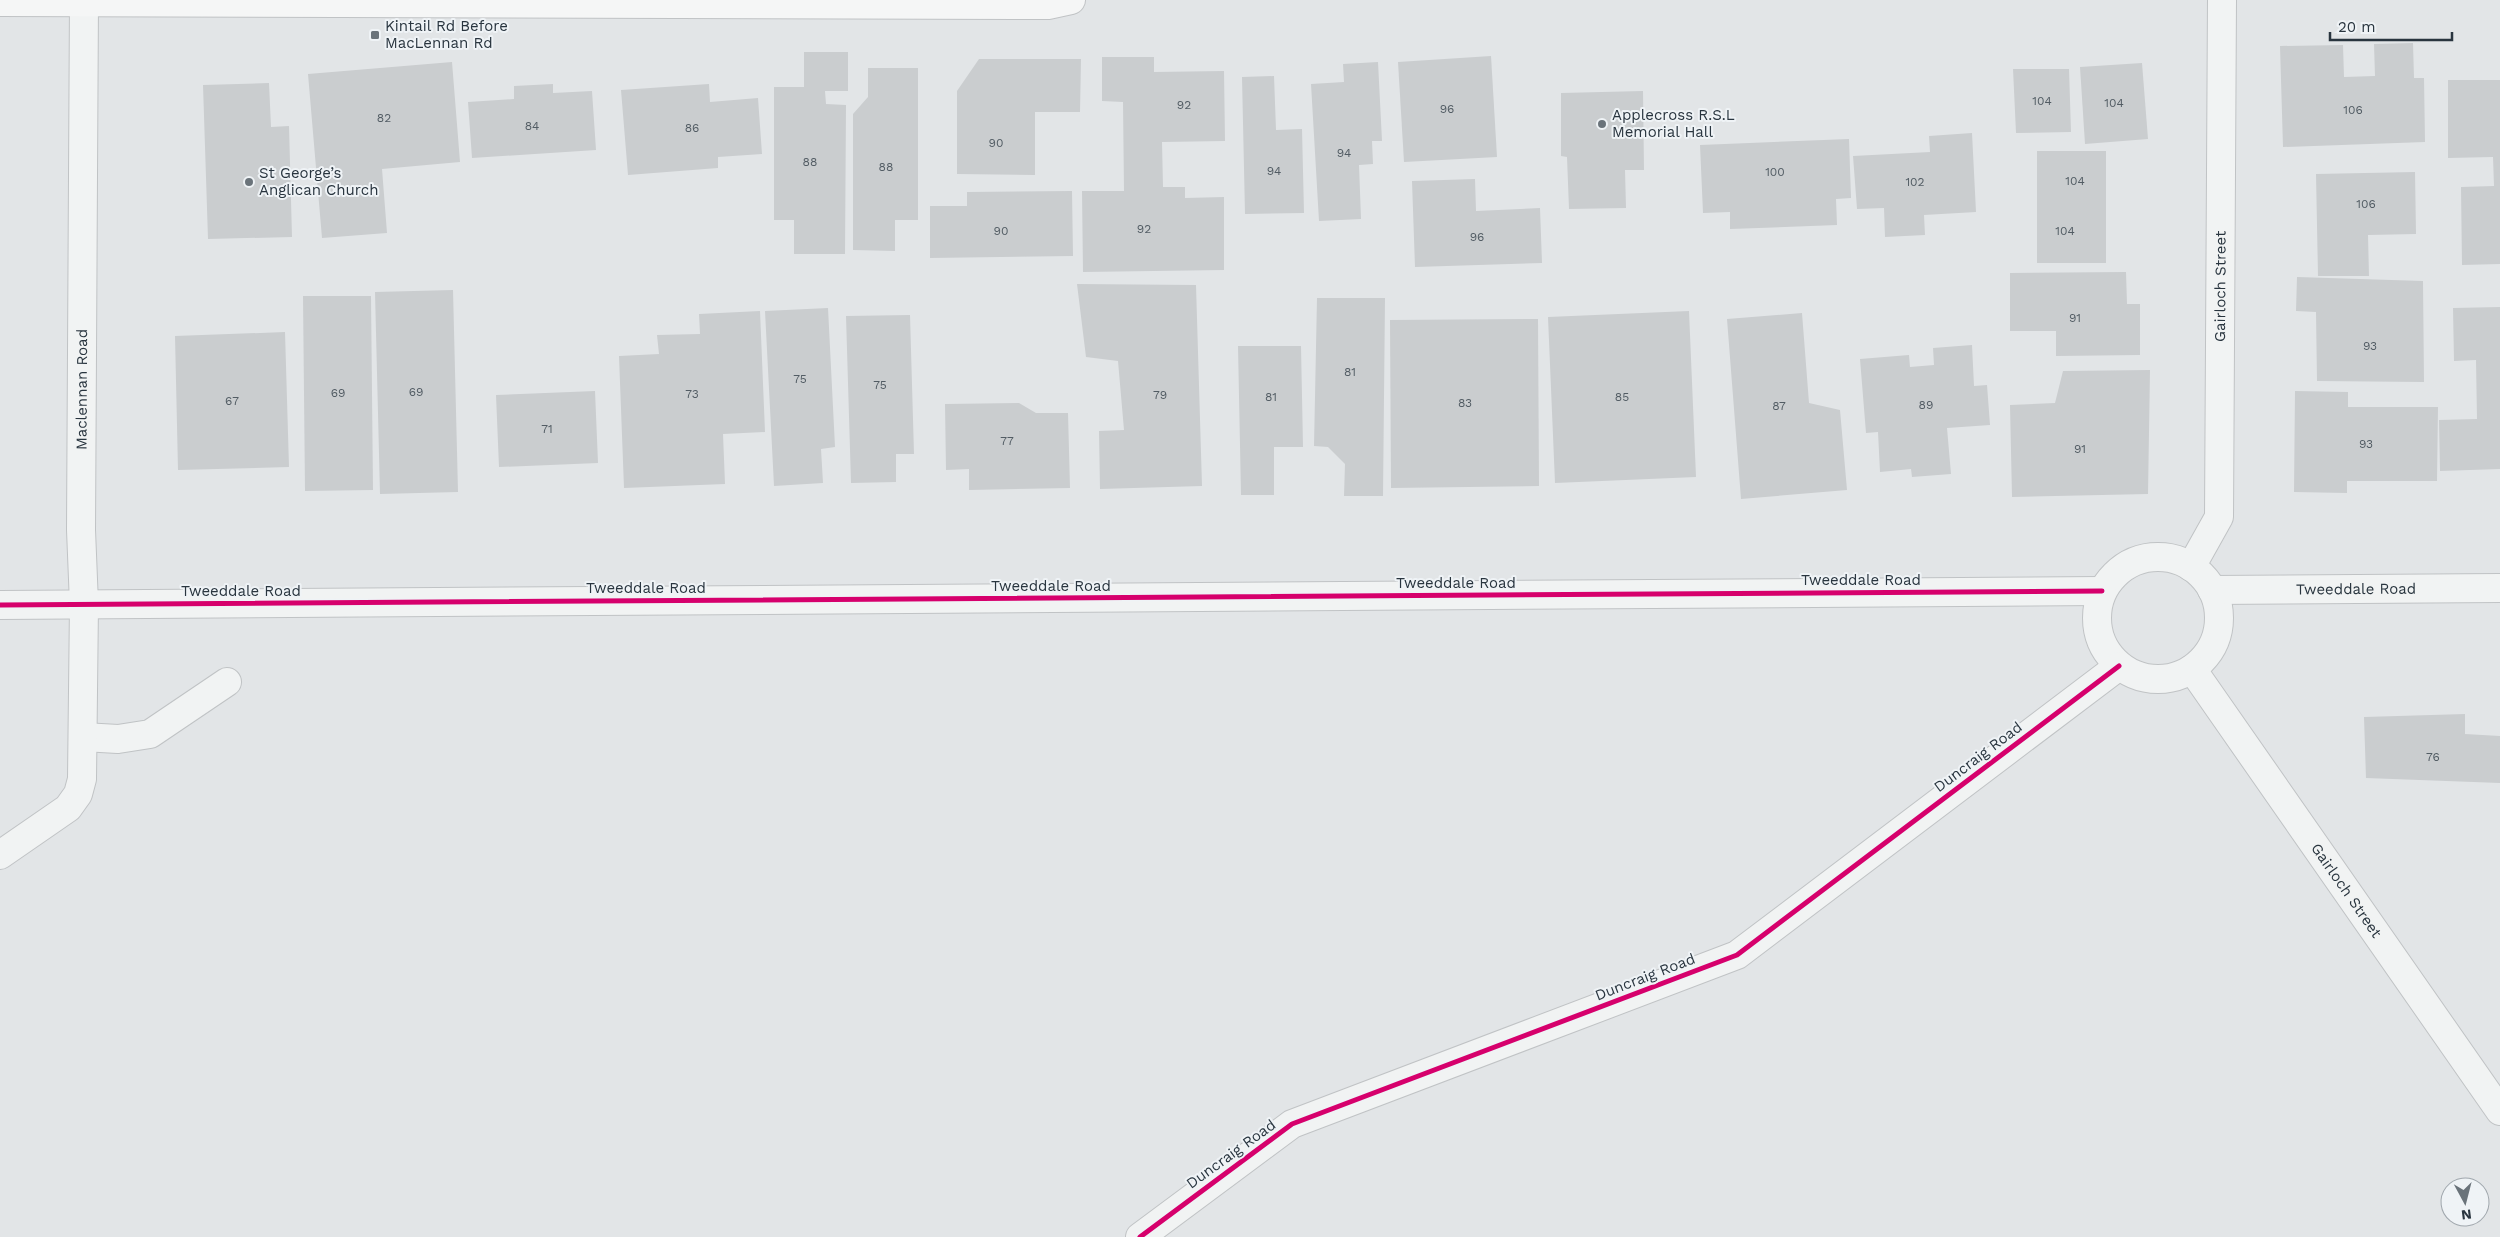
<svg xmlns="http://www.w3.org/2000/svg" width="2500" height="1237" viewBox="0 0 2500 1237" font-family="'Work Sans',sans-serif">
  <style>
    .building { fill: #cacdcf }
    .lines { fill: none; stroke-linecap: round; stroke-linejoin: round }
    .minor-casing { stroke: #c0c3c5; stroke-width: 30 }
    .secondary-casing { stroke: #c0c3c5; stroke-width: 30 }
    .minor { stroke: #f1f3f3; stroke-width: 28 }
    .secondary { stroke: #f5f6f6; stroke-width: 28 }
    .cycleway-casing { stroke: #eff3f6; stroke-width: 8 }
    .cycleway { stroke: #d6006c; stroke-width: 5 }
    .poi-dot { fill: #6a737a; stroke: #eff3f6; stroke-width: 2 }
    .labels { text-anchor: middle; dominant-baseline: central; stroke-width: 4; stroke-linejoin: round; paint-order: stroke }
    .number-label { font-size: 12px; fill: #525c64 }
    .poi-label { font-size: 15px; fill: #29353f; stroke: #eff3f6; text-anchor: start }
    .street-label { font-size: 15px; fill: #29353f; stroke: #eff3f6 }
  </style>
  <rect width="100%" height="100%" fill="#e2e5e7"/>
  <g class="building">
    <polygon points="2413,43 2414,78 2424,78 2425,142 2283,147 2280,46 2343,45 2344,77 2375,76 2374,44"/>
    <polygon points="804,52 848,52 848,91 825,91 826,104 846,105 845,254 794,254 794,220 774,220 774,87 804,87"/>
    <polygon points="1491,56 1497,157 1404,162 1398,62"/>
    <polygon points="1102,57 1154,57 1154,72 1224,71 1225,141 1162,142 1163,187 1185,187 1185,198 1224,197 1224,270 1083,272 1082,191 1124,191 1123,102 1102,101"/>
    <polygon points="979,59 1081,59 1080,112 1035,112 1035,175 957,174 957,91"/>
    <polygon points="452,62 460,162 382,169 387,233 322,238 308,74"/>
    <polygon points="1378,62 1382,141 1372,141 1373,164 1359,165 1361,219 1319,221 1311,84 1344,82 1343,64"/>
    <polygon points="2142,63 2148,139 2085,144 2080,67"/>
    <polygon points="868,68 918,68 918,220 895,220 895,251 853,250 853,114 868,97"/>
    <polygon points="2013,69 2069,69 2071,132 2016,133"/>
    <polygon points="1274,76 1276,130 1302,129 1304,213 1245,214 1242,77"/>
    <polygon points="2448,80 2500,80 2500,264 2462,265 2461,187 2494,186 2493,157 2448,158"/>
    <polygon points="269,83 271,127 289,126 292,237 208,239 203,85"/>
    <polygon points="553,84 553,93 592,91 596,150 472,158 468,102 514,99 514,86"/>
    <polygon points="709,84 710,102 758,98 762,154 718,157 718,168 628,175 621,90"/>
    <polygon points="1643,91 1644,170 1625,170 1626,208 1569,209 1567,157 1561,156 1561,93"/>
    <polygon points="1972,133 1976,212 1924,215 1925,235 1885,237 1884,208 1857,209 1853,156 1930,152 1929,136"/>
    <polygon points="1849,139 1851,198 1836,199 1837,225 1730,229 1730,212 1703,213 1700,145"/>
    <rect x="2037" y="151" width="69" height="112"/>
    <polygon points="2415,172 2416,234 2368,235 2369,276 2318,276 2316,174"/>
    <polygon points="1475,179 1476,211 1540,208 1542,263 1415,267 1412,181"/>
    <polygon points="1072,191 1073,256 930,258 930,206 967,206 967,192"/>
    <polygon points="2126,272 2127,304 2140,304 2140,355 2056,356 2056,331 2010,331 2010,273"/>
    <polygon points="2297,277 2423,281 2424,382 2317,381 2316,312 2296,311"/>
    <polygon points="1077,284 1196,285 1202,486 1100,489 1099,431 1124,430 1118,361 1086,357"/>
    <polygon points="453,290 458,492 380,494 375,292"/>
    <polygon points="303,296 371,296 373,490 305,491"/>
    <polygon points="1317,298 1385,298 1383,496 1344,496 1345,464 1328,447 1314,446"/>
    <polygon points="2500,307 2500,469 2440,471 2439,420 2477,419 2476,360 2454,361 2453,308"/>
    <polygon points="828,308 835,447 821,449 823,483 774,486 765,311"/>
    <polygon points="760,311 765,432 723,434 725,484 624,488 619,356 659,354 657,335 700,334 699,314"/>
    <polygon points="1689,311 1696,477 1555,483 1548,317"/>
    <polygon points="1802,313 1809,403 1840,410 1847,490 1741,499 1727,319"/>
    <polygon points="910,315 914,454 896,454 896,482 851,483 846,316"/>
    <polygon points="1538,319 1539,486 1391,488 1390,320"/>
    <polygon points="285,332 289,467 178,470 175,336"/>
    <polygon points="1972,345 1974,386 1987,385 1990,425 1947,428 1951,474 1912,477 1911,469 1880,472 1878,432 1866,433 1860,359 1909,355 1910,367 1934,365 1933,348"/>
    <polygon points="1238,346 1301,346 1303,447 1274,447 1274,495 1241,495"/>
    <polygon points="2150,370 2148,494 2012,497 2010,405 2055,403 2063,371"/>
    <polygon points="595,391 598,463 499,467 496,395"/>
    <polygon points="2295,391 2348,392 2348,407 2438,407 2437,481 2347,481 2347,493 2294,492"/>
    <polygon points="1019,403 1036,413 1068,413 1070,488 969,490 969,469 946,470 945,404"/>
    <polygon points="2465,714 2465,734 2500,736 2500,783 2366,778 2364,717"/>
  </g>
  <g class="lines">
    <g class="minor-casing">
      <g id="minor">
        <circle cx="2158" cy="618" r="61"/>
        <path id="s1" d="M2191,567l28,-50 3,-517"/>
        <path id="s2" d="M2212,590l288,-2"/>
        <polyline points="0,605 2102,591"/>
        <path id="s3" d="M2192,669l308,442"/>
        <polyline points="83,737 118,739 150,734 227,682"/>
        <path id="s4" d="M0,855l68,-47 10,-14 4,-15 2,-175 -3,-74 3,-530"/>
        <polyline points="1140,1237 1292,1124 1737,955 2119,666"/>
      </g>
    </g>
    <g class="secondary-casing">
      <polyline id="secondary" points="0,2 1048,5 1071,0"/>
    </g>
    <use href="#minor" class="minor"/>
    <use href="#secondary" class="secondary"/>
    <g class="cycleway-casing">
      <g id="cycleway">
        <polyline points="0,605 2102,591"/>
        <polyline points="1140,1237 1292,1124 1737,955 2119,666"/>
      </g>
    </g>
    <use href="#cycleway" class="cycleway"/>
  </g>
  <g class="poi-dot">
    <rect x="370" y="30" width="10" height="10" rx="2.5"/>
    <circle cx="1602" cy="124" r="5"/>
    <circle cx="249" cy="182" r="5"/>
  </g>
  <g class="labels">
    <g class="number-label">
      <text x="2042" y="101">104</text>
      <text x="2114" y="103">104</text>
      <text x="1184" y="105">92</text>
      <text x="1447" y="109">96</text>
      <text x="2353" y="110">106</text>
      <text x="384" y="118">82</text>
      <text x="532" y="126">84</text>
      <text x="692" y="128">86</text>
      <text x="996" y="143">90</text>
      <text x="1344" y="153">94</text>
      <text x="810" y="162">88</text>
      <text x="886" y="167">88</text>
      <text x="1274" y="171">94</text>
      <text x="1775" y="172">100</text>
      <text x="2075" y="181">104</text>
      <text x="1915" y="182">102</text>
      <text x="2366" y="204">106</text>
      <text x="1144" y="229">92</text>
      <text x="1001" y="231">90</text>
      <text x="2065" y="231">104</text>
      <text x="1477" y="237">96</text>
      <text x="2075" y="318">91</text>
      <text x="2370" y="346">93</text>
      <text x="1350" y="372">81</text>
      <text x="800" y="379">75</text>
      <text x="880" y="385">75</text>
      <text x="416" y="392">69</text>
      <text x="338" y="393">69</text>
      <text x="692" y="394">73</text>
      <text x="1160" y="395">79</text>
      <text x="1271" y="397">81</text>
      <text x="1622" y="397">85</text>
      <text x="232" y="401">67</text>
      <text x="1465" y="403">83</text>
      <text x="1926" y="405">89</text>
      <text x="1779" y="406">87</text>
      <text x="547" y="429">71</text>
      <text x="1007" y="441">77</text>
      <text x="2366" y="444">93</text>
      <text x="2080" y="449">91</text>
      <text x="2433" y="757">76</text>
    </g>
    <g class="poi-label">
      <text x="385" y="26">Kintail Rd Before<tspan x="385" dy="17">MacLennan Rd</tspan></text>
      <text x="1612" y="115">Applecross R.S.L<tspan x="1612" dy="17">Memorial Hall</tspan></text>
      <text x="259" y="173">St George’s<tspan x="259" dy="17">Anglican Church</tspan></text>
    </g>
    <g class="street-label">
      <text stroke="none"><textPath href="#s1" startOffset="288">Gairloch Street</textPath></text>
      <text stroke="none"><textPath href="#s4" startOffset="505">Maclennan Road</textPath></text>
      <text x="1861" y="580">Tweeddale Road</text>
      <text x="1456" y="583">Tweeddale Road</text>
      <text x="1051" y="586">Tweeddale Road</text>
      <text x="646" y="588">Tweeddale Road</text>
      <text stroke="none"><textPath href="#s2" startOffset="144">Tweeddale Road</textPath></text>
      <text x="241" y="591">Tweeddale Road</text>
      <text transform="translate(1978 757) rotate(-37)">Duncraig Road</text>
      <text stroke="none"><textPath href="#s3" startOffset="270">Gairloch Street</textPath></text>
      <text transform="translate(1645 977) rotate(-21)">Duncraig Road</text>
      <text transform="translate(1231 1154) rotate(-36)">Duncraig Road</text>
    </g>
  </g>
  <g transform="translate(2465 1202) rotate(173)"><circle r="24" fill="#eff3f6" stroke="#a0a7ad"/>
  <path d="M0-4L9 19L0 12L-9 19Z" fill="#6a737a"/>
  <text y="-8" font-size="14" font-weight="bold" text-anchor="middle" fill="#29353f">N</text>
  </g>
  <path d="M2330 32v8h122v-8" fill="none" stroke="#29353f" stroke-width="2.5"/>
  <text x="2338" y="32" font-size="15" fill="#29353f" stroke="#eff3f6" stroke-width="4" paint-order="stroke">20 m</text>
</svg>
